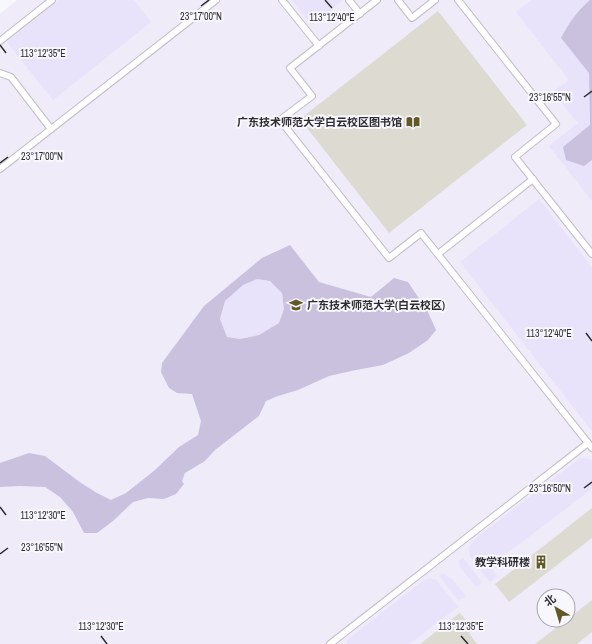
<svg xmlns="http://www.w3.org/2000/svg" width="592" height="644" viewBox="0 0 592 644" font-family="'Archivo Narrow','Noto Sans SC',sans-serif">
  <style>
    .built { fill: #efebf9; fill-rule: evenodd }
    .green { fill: #e9e2fb }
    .water { fill: #cac1de; fill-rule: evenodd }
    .building { fill: #dddbd1 }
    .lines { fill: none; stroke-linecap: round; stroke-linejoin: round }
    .lane-casing { stroke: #c1bec8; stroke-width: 8 }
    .lane { stroke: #fff; stroke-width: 6 }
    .ticks { fill: none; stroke: #2e2d31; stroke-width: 1.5 }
    .labels { text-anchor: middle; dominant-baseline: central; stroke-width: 4; stroke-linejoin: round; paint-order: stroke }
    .poi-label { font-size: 11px; font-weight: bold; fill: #2e2d31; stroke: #f9f7fe; text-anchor: end }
    .ticks-label { font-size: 10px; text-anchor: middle; fill: #2e2d31; stroke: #f9f7fe; stroke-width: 4; stroke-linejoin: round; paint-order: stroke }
  </style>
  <rect width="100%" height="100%" fill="#f9f7fe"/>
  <path class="built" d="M17,0h575v644h-592v-630zM544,596h24v24h-24z"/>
  <g class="green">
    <polygon points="59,0 134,0 151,22 53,100 7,42"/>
    <polygon points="292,0 341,0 342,1 311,25"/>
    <path d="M531,0h59c-13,11 -21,23 -28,38l27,35 1,52 -6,41 8,-6v41l-43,-55 29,-23 -25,-31 16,-12 -53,-68z"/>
    <polygon points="539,199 592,267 592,431 460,262"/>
    <polygon points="257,279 270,281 282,293 284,309 279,323 259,335 240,339 227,337 220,319 225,301 243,285"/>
    <path d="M580,458h7l5,2v29l-102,77 7,10 -7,6 -20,-25c-2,-10 -1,-11 6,-19z"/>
    <polygon points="463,558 482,582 476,587 460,567 459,561"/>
    <polygon points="443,573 452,579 466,596 459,601 439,576"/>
    <polygon points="429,578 436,580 458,607 409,644 347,644 347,640 424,580"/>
  </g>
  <g class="water">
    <path d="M590,0h2v160l-8,6 -18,-6 -3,-13 27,-22 -1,-52 -28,-35c8,-15 16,-27 29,-38z"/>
    <path d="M290,245l29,37 52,15 23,-19 14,4 20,30 8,18 -8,10 -19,13 -26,12 -27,5 -27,6 -31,14 -20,6 -12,5 -7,15 -44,34 -10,11 -20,12 -3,8 2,3 -8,10 -12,5 -16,-1 -15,4 -20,19 -16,12h-13l-11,-21 -13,-15 -15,-10 -25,-1 -20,1v-24l29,-10 16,3 36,27 16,10 14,7 15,-7 29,-23 24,-23 19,-12 3,-14 -9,-27 -15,-1 -8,-5 -8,-16 1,-9 42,-57 58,-48zM257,279l13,2 12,12 2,16 -5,14 -20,12 -19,4 -13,-2 -7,-18 5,-18 18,-16z"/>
  </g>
  <g class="building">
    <polygon points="438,11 527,125 389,233 300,119"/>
    <polygon points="592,508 592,538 509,602 495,584"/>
    <polygon points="592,600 592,632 577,644 535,644 566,620 568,620 568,619"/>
    <polygon points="460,613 474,630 469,633 477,644 420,644"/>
  </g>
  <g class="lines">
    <g class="lane-casing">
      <g id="lane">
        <polyline points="282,0 319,46"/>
        <polyline points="349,0 360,14"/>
        <polyline points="377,0 290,68 312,96 280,120 389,258 421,233 592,448"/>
        <polyline points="398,0 412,18 435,0"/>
        <polyline points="458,0 556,124 515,157 592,254"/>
        <polyline points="0,41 52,0"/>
        <polyline points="0,73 11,77 51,129"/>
        <polyline points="0,169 216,0"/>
        <polyline points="438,254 533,179"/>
        <polyline points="330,644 588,443"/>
      </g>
    </g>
    <use href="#lane" class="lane"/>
  </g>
  <path class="ticks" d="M325,0l7,8M201,6l8,-6M0,45l6,8M584,97l8,-6M0,163l8,-6M586,333l6,8M584,488l8,-6M0,507l6,8M0,554l8,-6M101,636l6,8M461,636l7,8"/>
  <defs>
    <g id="library-bare" transform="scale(1.08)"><path d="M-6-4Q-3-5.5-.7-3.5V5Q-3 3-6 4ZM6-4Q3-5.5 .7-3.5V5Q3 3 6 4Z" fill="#625a26" stroke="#f9f7fe" stroke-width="2.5" paint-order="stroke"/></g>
    <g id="university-bare" transform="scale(1.08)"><path d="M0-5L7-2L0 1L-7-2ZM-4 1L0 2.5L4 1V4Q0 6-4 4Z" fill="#625a26" stroke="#f9f7fe" stroke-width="2.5" paint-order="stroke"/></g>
    <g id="building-bare" transform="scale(1.08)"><path d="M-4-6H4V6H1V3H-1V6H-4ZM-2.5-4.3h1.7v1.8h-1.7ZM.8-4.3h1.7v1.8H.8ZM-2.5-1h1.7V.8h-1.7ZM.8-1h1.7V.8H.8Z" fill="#625a26" stroke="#f9f7fe" stroke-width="2.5" paint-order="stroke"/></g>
  </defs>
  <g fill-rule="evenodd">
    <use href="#library-bare" x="413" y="122"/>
    <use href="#university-bare" x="296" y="305"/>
    <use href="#building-bare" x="541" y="562"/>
  </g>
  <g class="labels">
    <g class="poi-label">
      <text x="402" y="122">广东技术师范大学白云校区图书馆</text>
      <text x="307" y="305" text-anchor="start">广东技术师范大学(白云校区)</text>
      <text x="530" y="562">教学科研楼</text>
    </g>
  </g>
  <g class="ticks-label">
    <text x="201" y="20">23°17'00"N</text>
    <text x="332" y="21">113°12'40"E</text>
    <text x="43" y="57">113°12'35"E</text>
    <text x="550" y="101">23°16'55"N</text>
    <text x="42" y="160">23°17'00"N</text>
    <text x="549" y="337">113°12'40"E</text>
    <text x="550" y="492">23°16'50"N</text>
    <text x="43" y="519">113°12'30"E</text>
    <text x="42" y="551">23°16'55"N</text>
    <text x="101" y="630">113°12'30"E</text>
    <text x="461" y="630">113°12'35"E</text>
  </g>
  <g transform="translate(556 608) rotate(322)"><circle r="19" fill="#f9f7fe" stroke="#a8a6ac"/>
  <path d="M0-3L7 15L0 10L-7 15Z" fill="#625a26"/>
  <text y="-6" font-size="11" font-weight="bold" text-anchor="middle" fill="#2e2d31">北</text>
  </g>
</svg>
